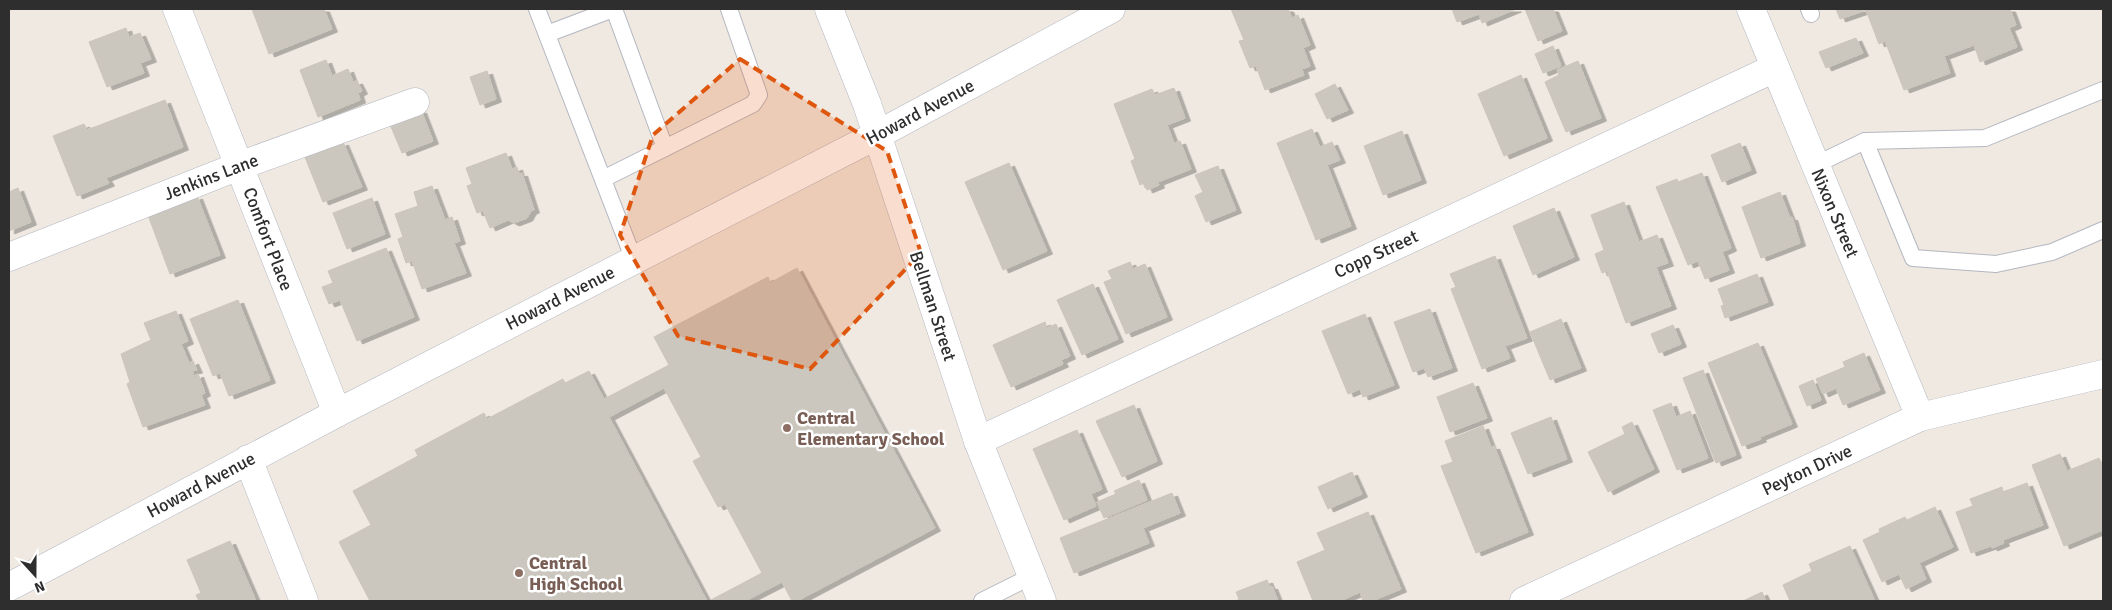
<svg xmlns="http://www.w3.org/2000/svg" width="2112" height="610" viewBox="0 0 2112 610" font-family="Signika,sans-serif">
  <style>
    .building { fill: #cbc7bf; stroke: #cbc5ba; filter: url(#shadow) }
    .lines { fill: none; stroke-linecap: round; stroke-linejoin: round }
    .service-casing { stroke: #b4b7c1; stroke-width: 18 }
    .minor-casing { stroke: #b4b7c1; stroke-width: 29 }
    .secondary-casing { stroke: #b4b7c1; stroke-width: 29 }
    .service { stroke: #fff; stroke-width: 16 }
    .minor { stroke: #fff; stroke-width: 28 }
    .secondary { stroke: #fff; stroke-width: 28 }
    .marked { fill: #df570e; fill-opacity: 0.2; stroke: #df570e; stroke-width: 4; stroke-dasharray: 10 6; stroke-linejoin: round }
    .education-dot { fill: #8d6e63; stroke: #fff; stroke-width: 2 }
    .labels { text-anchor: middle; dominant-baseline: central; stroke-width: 5; stroke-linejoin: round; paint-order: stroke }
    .street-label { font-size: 18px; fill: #2e2e2e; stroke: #fff }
    .education-label { font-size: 18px; font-weight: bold; fill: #785e54; stroke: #fff; text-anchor: start }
  </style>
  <defs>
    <filter id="shadow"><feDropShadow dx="5.5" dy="3" stdDeviation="0" flood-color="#0004"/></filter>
  </defs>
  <rect width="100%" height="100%" fill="#efe9e1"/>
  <g class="building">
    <polygon points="252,9 324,9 332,29 269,54"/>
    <polygon points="1231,9 1288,9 1292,18 1298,15 1310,45 1303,48 1310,66 1302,69 1304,75 1265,90 1256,66 1250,68 1239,41 1244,40"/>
    <polygon points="1452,9 1516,9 1482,23 1479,14 1457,22"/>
    <polygon points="1525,9 1553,9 1562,31 1538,41"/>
    <polygon points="1836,9 2010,9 2016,25 2009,28 2017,47 1980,62 1974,45 1944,56 1950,73 1904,90 1885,41 1879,44 1866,10 1840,19"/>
    <polygon points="126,28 129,37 140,33 151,59 140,63 144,73 107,87 89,42"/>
    <polygon points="1856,38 1863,53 1826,68 1819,52"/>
    <polygon points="1553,46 1561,66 1543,73 1535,54"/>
    <polygon points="326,60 332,76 348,69 353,82 357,81 362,91 358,93 360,100 318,117 300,70"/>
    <polygon points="1578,61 1601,118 1566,132 1545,82 1559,75 1557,70"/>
    <polygon points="487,71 496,99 480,105 470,77"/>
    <polygon points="1521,75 1547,138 1504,156 1478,94"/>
    <polygon points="1335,84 1348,110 1327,119 1315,94"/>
    <polygon points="1174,88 1185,118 1167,125 1174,143 1180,141 1191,169 1158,182 1159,185 1147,190 1144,183 1140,185 1131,161 1135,159 1114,104 1152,89 1155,95"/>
    <polygon points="165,100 183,147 106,178 109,183 77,196 53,136 84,124 87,130"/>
    <polygon points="421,110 433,141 402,153 389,122"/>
    <polygon points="1312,129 1320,147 1332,142 1340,160 1327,165 1351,226 1316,240 1277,143"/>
    <polygon points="1402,131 1421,180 1383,195 1364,146"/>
    <polygon points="343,142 362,187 323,202 305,157"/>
    <polygon points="1740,143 1751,170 1722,182 1711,155"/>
    <polygon points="506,153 512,169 517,167 519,174 522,173 534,210 531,211 527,218 514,223 508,220 490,228 483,211 477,213 467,186 472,184 466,168"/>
    <polygon points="1009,163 1047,251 1003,270 965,182"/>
    <polygon points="1218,166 1236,210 1206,222 1195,196 1203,192 1195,175"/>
    <polygon points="1702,173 1731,248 1722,252 1729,270 1705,279 1698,261 1688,265 1656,187 1677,179 1678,182"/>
    <polygon points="432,186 445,220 452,217 460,241 454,243 466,273 422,289 412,261 406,263 398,239 403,237 395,214 418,206 414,192"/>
    <polygon points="18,188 31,222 9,231 9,192"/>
    <polygon points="1780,192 1790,218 1792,217 1800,243 1761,258 1742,207"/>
    <polygon points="197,196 220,255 170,274 148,215"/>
    <polygon points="372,198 385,234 347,249 333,213"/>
    <polygon points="1624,202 1639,242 1657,235 1668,263 1656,267 1671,306 1626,323 1607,271 1602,273 1595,254 1604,250 1591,215"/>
    <polygon points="1554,208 1574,257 1533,275 1513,226"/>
    <polygon points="386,248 414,317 357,341 340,300 329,304 322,287 333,283 328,271"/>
    <polygon points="1495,256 1527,338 1505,346 1510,358 1482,369 1451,289 1456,287 1450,274"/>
    <polygon points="1130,262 1133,269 1145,264 1167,317 1126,334 1104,282 1112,279 1108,271"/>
    <polygon points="797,268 935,528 797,601 792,601 782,582 745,601 709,601 762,573 725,504 718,507 693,461 701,457 664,388 609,417 707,601 370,601 339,542 371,525 353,491 418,456 415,450 484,413 487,419 563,379 565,383 589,371 604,399 669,365 654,337 768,277 770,283"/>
    <polygon points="1757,274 1768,302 1725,318 1721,306 1724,305 1718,289"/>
    <polygon points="1093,284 1118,339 1082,355 1057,300"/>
    <polygon points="238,300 270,380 229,396 220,373 213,376 190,319"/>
    <polygon points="1430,309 1452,368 1428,377 1424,368 1413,372 1394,322"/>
    <polygon points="176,311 188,341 181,344 189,363 193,361 197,370 192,371 194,376 198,374 205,393 201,395 205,405 143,427 127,384 130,382 121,354 151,340 144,323"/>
    <polygon points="1365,314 1394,385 1363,397 1360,389 1348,394 1322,331"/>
    <polygon points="1561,319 1581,368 1550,380 1530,332"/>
    <polygon points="1045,322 1047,328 1056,324 1070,356 1061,360 1063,364 1011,387 993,345"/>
    <polygon points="1673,325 1681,344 1659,353 1651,334"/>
    <polygon points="1758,343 1792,424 1760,437 1761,439 1742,446 1708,363"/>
    <polygon points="1864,353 1880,390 1843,405 1836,388 1823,394 1816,379 1845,367 1843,362"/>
    <polygon points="1703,370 1736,455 1716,463 1683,378"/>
    <polygon points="1813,380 1821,400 1807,406 1799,386"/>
    <polygon points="1473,383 1487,418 1450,432 1437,397"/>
    <polygon points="1671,403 1676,417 1690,411 1708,458 1677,470 1653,410"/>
    <polygon points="1134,405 1157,461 1122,477 1096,421"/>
    <polygon points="1551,417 1567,459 1528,474 1511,433"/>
    <polygon points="1632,422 1654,469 1608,492 1588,452 1625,434 1622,427"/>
    <polygon points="1483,426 1491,447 1494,446 1528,532 1476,553 1441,466 1453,462 1445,441"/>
    <polygon points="1077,430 1102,489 1091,494 1096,506 1064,520 1033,449"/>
    <polygon points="2060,454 2067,471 2099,458 2102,464 2103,463 2103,530 2064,546 2032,465"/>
    <polygon points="1352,472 1362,494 1328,509 1318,487"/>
    <polygon points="1139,480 1147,500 1104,518 1097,502 1116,494 1114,491"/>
    <polygon points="2027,483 2043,525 2003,540 2004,543 1992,548 1991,546 1971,553 1956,512 1973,506 1970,499 2002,487 2003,492"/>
    <polygon points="1172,493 1180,513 1143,528 1149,543 1074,573 1060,538"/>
    <polygon points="1935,507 1953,547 1919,563 1926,579 1906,589 1899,574 1882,582 1863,540 1880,532 1879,529 1905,517 1907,520"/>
    <polygon points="1368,512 1401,589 1372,601 1363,601 1360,592 1340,601 1313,601 1297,562 1325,550 1317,533"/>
    <polygon points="230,541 256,601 199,601 196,595 201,593 187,560"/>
    <polygon points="1850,546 1875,601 1790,601 1783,585 1812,571 1809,564"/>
    <polygon points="1267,580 1270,587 1272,586 1278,601 1236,601 1239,599 1236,592"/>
    <polygon points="1762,592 1766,601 1743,601"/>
  </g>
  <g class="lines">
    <g class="service-casing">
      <g id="service">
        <polyline points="537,9 634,260"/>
        <polyline points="614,9 665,148"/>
        <polyline points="1809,9 1811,14"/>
        <polyline points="547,34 613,9"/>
        <polyline points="1865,141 1913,258 1996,264 2052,252 2103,230"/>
        <polyline points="1815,165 1865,141 1985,138 2103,90"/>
        <polyline points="603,179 753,104 759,95 729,9"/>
        <polyline points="982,601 1032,576"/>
      </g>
    </g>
    <g class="minor-casing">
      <g id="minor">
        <polyline points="177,9 337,413"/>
        <polyline points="829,9 867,104 978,441 1042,601"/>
        <polyline points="1751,9 1920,417"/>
        <polyline points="9,257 239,166 415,102"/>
        <polyline points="978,441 1775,68"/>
        <polyline points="248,459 304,601"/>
        <polyline points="1524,601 1920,417 2103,374"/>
      </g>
    </g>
    <g class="secondary-casing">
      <polyline id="secondary" points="9,587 337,413 877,135 1111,9"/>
    </g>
    <use href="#service" class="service"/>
    <use href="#minor" class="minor"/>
    <use href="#secondary" class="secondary"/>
  </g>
  <path class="marked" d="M740,59l147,92 34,102 -111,116 -132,-33 -58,-101 33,-100z"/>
  <g class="education-dot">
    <circle cx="787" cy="428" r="5"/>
    <circle cx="519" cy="573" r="5"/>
  </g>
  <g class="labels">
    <g class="street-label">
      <text transform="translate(920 112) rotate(-28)">Howard Avenue</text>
      <text transform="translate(211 177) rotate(-21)">Jenkins Lane</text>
      <text transform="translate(1835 213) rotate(67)">Nixon Street</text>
      <text transform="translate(268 239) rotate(69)">Comfort Place</text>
      <text transform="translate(1376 254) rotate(-25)">Copp Street</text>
      <text transform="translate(560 298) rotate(-27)">Howard Avenue</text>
      <text transform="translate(933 306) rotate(72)">Bellman Street</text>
      <text transform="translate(1807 470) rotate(-25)">Peyton Drive</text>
      <text transform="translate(201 485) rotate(-28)">Howard Avenue</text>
    </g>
    <g class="education-label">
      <text x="797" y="418">Central<tspan x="797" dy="21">Elementary School</tspan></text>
      <text x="529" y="563">Central<tspan x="529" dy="21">High School</tspan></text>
    </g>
  </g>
  <rect width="2112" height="610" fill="none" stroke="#2e2e2e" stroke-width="20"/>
  <g transform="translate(35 575) rotate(159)" stroke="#ffffff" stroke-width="4" paint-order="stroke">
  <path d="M0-4L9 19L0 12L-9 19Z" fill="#2e2e2e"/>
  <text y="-8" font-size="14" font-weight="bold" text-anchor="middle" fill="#2e2e2e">N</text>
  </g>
</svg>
